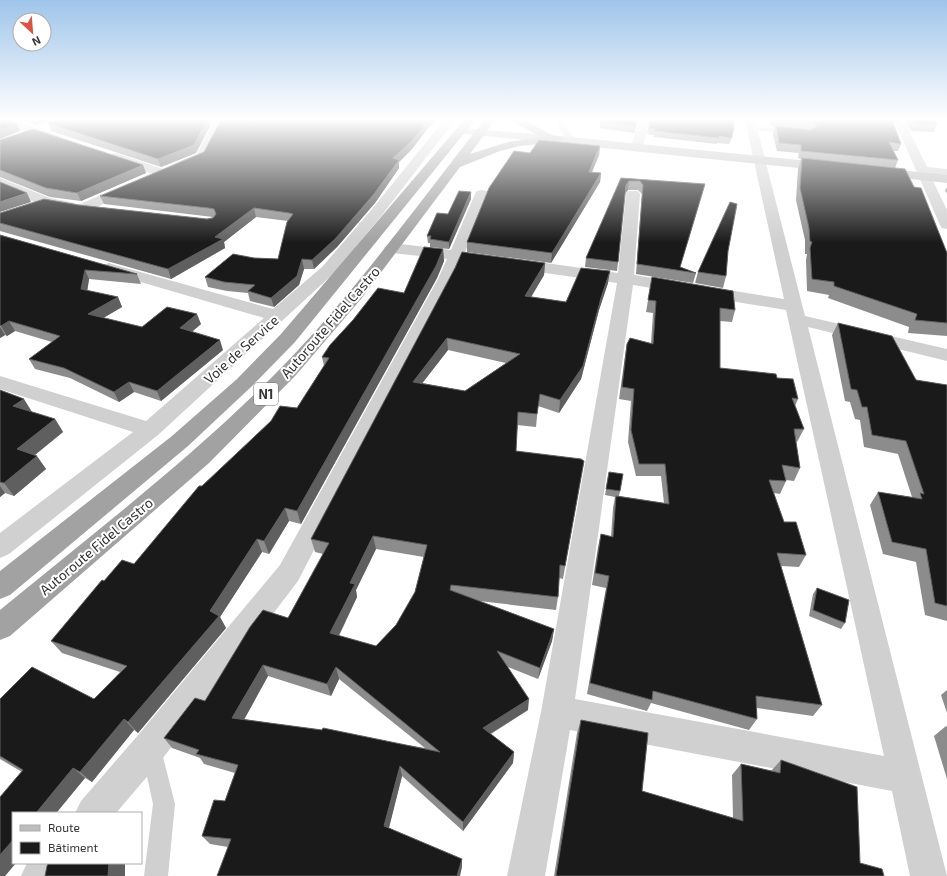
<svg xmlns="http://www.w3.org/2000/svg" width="947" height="876" viewBox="0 0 947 876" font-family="'Exo 2',sans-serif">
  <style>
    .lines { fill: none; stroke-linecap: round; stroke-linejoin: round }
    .service { fill: #d0d0d0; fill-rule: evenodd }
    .minor { fill: #d0d0d0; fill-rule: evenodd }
    .secondary { fill: #bdbdbd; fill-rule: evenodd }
    .trunk { fill: #a2a2a2; fill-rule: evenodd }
    .wall { fill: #8c8c8c; fill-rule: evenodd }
    .shaded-wall { fill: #5f5f5f }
    .building { fill: #1a1a1a; stroke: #5f5f5f; fill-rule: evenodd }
    .labels { text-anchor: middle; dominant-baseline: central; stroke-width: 4; stroke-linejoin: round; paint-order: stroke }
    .shield { fill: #fff; stroke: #707070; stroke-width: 1 }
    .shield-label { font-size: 13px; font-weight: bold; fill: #333 }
    .street-label { font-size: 14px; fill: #333; stroke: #fff }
  </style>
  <rect width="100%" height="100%" fill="#fff"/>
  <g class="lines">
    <g class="service">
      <polygon points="555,120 561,120 575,140 574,142 568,142"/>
      <polygon points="749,126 793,130 797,132 793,134 752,130 748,128"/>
      <polygon points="151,739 158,742 161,749 175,804 168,876 144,876 153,804 141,749 144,742"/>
    </g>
    <g class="minor">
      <polygon points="0,120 13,120 62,137 64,139 62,141 54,141 0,123"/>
      <polygon points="198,120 220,120 224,123 206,159 183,169 175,169 173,166 175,163 197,154 212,125 199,122"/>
      <polygon points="444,120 455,120 382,215 334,273 158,435 9,554 0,558 0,533 133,432 0,389 0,376 146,421 264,318 103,271 101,268 103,265 109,263 115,265 273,309 322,267 372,209"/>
      <polygon points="639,120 649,120 643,148 637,152 631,148"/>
      <path d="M745,120h10l50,196 142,33v12l-139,-34 139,549h-37l-18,-85 -322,-61 -25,146h-38l34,-164 76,-429 -101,-14 -6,-2 -2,-3 2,-3 6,-2 102,14 8,-79 2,-3h10l2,3 -6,81 150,24zM633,285l153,25 98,446 -309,-57z"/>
      <polygon points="894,120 904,120 927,167 947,169 947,177 930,175 947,210 947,229 942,228 940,225"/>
      <polygon points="116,153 166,170 168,173 162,177 112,160 110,157 112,154"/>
      <path d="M0,178l50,20 25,5 2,3 -2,3c-22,5 -55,-14 -75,-22z"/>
      <polygon points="129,183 134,184 136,187 134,190 88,211 78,211 76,208 78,205"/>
      <polygon points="482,190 487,191 489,194 454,279 298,581 163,758 116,813 75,813 81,801 139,734 280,565 438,279 447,259 392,253 387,251 384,248 387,245 392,243 451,250 475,194 477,191"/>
      <polygon points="27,863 69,863 64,876 21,876"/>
    </g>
    <g class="secondary">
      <polygon points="461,128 571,137 828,163 834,167 828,171 457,133 455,131 457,129"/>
      <polygon points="879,168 947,175 947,183 875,175 873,172 875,169"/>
    </g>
    <g class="trunk">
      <polygon points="464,120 475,120 295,342 251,387 188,446 10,595 0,599 0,571 172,436 237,379 281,334"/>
      <path d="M484,120h11l-25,34 38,-12 33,-5 -31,-17h14l30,16 8,1 2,2 -6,3 -38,4 -20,5 -40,16 -99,132 -65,76 -87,88 -199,173 -10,4v-30c96,-79 195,-154 282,-243 74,-76 137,-164 202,-247z"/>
    </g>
  </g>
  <g class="wall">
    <polygon points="18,120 52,120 36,125"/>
    <polygon points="602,120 638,120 634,133 600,128 600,122"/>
    <polygon points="650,120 738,120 738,121 733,120 733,136 729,144 717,143 717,144 654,137 654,135 647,134"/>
    <polygon points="770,120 896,120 894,124 901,144 898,151 893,151 898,160 895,168 947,253 947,336 908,333 909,327 828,298 829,295 807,291 806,260 807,254 805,254 805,240 796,200 798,169 801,159 798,158 799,153 777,151 773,134 775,127 772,127"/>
    <polygon points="905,120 934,120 937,124 934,132 911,131"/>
    <polygon points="48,123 210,126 196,153 161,167 51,131"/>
    <polygon points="428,128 412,149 399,162 399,168 375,203 337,247 314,269 304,269 299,285 274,307 250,301 248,293 227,291 208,287 205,277 254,258 278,259 288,221 256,217 224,242 225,248 171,279 0,231 0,213 79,205 207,219 213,217 104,204 100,196"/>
    <polygon points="0,140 143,165 146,173 81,201 50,197 0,177"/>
    <polygon points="600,146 599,155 592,172 601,173 600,182 551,263 467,252 467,242 530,153"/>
    <polygon points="621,178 702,192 680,267 696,273 693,283 636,274 642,194 638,190 628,190 625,193 618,262 617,271 585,267 586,258"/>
    <polygon points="947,187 947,193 945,191"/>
    <polygon points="471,199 449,249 430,247 430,243 428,243 427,236 448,214"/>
    <polygon points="0,235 137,274 141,284 89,279 87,291 118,297 122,307 103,318 142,327 201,324 192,332 223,350 161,401 134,392 119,402 70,378 35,369 29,359 52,342 15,331 7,336 5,335 0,338"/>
    <polygon points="443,249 444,261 437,278 301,524 289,521 269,554 262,552 220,617 226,628 138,733 134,730 92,782 85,778 5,876 0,876 22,772 0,759 0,699 94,699 120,672 62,653 51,641 104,581 134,564 202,486 297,408 324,366 322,357 404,293"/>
    <polygon points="728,251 726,276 723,288 695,283 698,272"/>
    <path d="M545,263l-1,12 -13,22 35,5 42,-19 -9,27 -18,69 -22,34 -21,-7 -2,21 -19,-2 -1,26 68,10 -21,118 -4,-1 -1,19 -2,13 -77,-9 75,28 -2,12 -14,38 -30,-12 20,43 -37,24 23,18 -1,11 -50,68 -61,-55 -13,52 73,39 -234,-20 -18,-3 -8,-8 23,-35 10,-28 -31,-9 -4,-6 -28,-10 -8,-10 41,-37 83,-83 35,-64 -8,-2 -4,-13 144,-271zM448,350l58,13 -41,28 -43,-8zM376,549l48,8 -9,35 -19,33 -20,21 -37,-10 18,-39 -1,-7zM268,676l63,20 8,-17 86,69 -181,-29z"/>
    <polygon points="652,277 735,310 732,322 720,321 720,368 777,378 798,399 795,406 804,429 797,442 796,442 800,468 794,481 786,480 786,481 780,494 774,493 784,522 806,555 799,567 781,566 822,705 813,716 757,708 757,719 749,730 651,703 647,711 587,694 606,588 592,585 598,547 601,534 611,537 613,508 615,497 605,495 609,472 620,491 619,496 664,503 661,476 636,476 628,442 631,401 619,399 625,356 627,344 651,343 653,313 646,312"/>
    <polygon points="838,323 916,380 947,385 947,621 925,615 916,562 883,554 870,505 878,492 912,497 898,454 864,447 860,420 855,419 850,402 845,401 832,335"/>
    <polygon points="0,390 32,412 55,419 63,432 35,455 46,469 14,496 5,493 0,497"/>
    <polygon points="817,588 845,623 841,629 809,616 813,594"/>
    <polygon points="947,690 947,713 941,695"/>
    <polygon points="581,720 642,791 733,818 732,775 741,764 771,771 781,760 860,863 884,876 554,876 577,733"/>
    <polygon points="946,726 947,727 947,779 934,736"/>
  </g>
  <g class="shaded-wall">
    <polygon points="34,120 52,120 36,125"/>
    <polygon points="207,120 208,120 210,126 196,153 161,167 158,159"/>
    <polygon points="429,120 437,120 428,128 412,149 399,162 399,168 375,203 337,247 314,269 312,260 393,158"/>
    <polygon points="637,120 638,120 634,133 635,126"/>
    <polygon points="17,124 20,131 0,139 0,130"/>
    <polygon points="600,146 599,155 588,181 589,172"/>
    <polygon points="143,165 146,173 81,201 77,193"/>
    <polygon points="601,173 600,182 551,263 552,253"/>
    <polygon points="629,181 628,190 625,194 626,185"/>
    <polygon points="705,184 702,192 679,270"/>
    <polygon points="471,192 471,199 449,249 449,242"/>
    <polygon points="27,193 31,202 0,212 0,202"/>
    <polygon points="254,208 256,217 224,242 225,248 171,279 168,269 215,237"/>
    <polygon points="443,249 444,261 437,278 301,524 297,511"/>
    <polygon points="302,259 304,269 299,285 274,307 271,298"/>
    <polygon points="545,263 544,275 524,309 525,296"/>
    <polygon points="85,270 89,279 86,299 81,289"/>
    <polygon points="610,271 608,283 599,310 581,379 559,413 560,400"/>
    <polygon points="118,297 122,307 93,324 88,314"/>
    <polygon points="197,314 201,324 184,338 180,328"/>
    <polygon points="9,321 15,331 7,336 1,326"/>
    <polygon points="0,327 5,335 0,338"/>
    <polygon points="447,338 448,350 414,394 413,382"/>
    <polygon points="220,340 223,350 161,401 157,391"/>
    <polygon points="129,382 134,392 119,402 114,392"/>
    <polygon points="24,399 32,412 13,406"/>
    <polygon points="55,419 63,432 26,462 17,449"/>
    <polygon points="37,456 46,469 14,496 4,483"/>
    <polygon points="0,486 5,493 0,497"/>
    <polygon points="285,508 289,521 269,554 264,541"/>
    <polygon points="373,536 376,549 356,590 357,597 334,645 330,633 350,583"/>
    <polygon points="257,539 262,552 220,617 226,628 138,733 128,722 210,611"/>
    <polygon points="554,629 552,641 538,679 540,668"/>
    <polygon points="263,665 268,676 239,729 232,718"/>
    <polygon points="336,667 339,679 331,696 327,684"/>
    <polygon points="529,699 528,710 483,738 483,728"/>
    <polygon points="124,719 134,730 92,782 80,772"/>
    <polygon points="514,752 513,763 463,831 463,822"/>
    <polygon points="400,766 402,776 387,835 384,826"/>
    <polygon points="73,768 85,778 56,813 36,813"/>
    <polygon points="13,840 13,863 16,863 5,876 0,876 0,855"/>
    <polygon points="462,859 462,867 460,876 457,876"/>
    <polygon points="109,863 125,863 125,876 108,876"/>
  </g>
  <g class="building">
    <polygon points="0,120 6,120 17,124 0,130"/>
    <polygon points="57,120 207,120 194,145 158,159 48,123"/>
    <polygon points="221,120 429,120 412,141 393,158 399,160 374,194 336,238 312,260 302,259 297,276 271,298 248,291 255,285 224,282 205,277 233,254 254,258 278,259 287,222 293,214 289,213 254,208 215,237 223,239 168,269 0,223 0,213 44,199 79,205 207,219 213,218 216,214 214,209 208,208 100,196 204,152"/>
    <polygon points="602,120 637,120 635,126 600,122"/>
    <polygon points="650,120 733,120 734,129 731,138 719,136 719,138 655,131 655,129 649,128"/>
    <polygon points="779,120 892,120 901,144 889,142 898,160 801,151 801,145 779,143 776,126 811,130 817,126 812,123"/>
    <polygon points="912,120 934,120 937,124 915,124"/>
    <polygon points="33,129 143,165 77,193 46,188 0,170 0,140"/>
    <polygon points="539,140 600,146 589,172 601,173 552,253 467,242 489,188 514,151 530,153"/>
    <polygon points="802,158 905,169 914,187 921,188 947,253 947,323 915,320 917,314 834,286 834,282 812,279 810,248 812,242 810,241 809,228 800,188"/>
    <polygon points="621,178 705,184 680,267 696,273 637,264 643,185 640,181 629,181 626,185 618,262 586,258"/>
    <polygon points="0,182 27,193 0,202"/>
    <polygon points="459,191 471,192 449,242 430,239 431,236 427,236 437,213 448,214"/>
    <polygon points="730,202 737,204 728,251 726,276 698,272"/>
    <polygon points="0,235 137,274 85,270 81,289 118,297 88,314 142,327 167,307 197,314 180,328 220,340 157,391 129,382 114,392 64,368 29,359 60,336 9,321 1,326 0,325"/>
    <polygon points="424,247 443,249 436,266 297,511 285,508 264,541 257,539 210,611 219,616 128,722 124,719 80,772 73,768 36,813 13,813 13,840 0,855 0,797 23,770 0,756 0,699 32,667 94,699 127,666 51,641 102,580 104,581 122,560 134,564 199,486 202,486 271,421 280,406 297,408 329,358 322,357 330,345 353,320 378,288 404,293"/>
    <path d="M462,252l83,11 -20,33 41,6 15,-34 29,3 -9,27 -18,68 -23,34 -20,-6 -3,20 -19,-2 -2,39 65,8 3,2 -19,105 -5,-1 -2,32 -107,-12 -1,5 104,39 -14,39 -43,-17 32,48 -46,29 31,24 -51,70 -63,-56 -16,60 78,33 -5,17h-240l14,-37 -29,-3 12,-36 11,1 13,-36 -42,-11 3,-4 -35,-12 31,-40 10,3 45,-74 13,-17 25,8 41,-75 -18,-4 144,-271zM447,338l73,16 -55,37 -52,-9zM373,536l54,9 -12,47 -19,33 -20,21 -46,-13 25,-49 -5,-1zM263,665l64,19 9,-17 104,85 -117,-24 -1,2 -90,-12z"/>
    <polygon points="652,277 733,291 735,310 720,308 720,368 776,374 777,378 793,379 798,399 792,398 804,429 794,429 800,468 782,465 786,481 769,480 784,522 796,522 806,555 777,553 822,705 756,696 757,719 653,691 652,700 590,683 609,576 595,573 601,534 613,537 616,496 669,504 665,464 639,464 631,430 634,389 622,387 627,344 630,338 653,344 656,301 648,300"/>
    <polygon points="838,323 892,336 916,380 947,385 947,606 935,603 926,549 892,542 878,492 922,499 920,493 924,494 906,441 872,435 867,407 862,407 857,390 851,389"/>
    <polygon points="0,390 24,399 13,406 55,419 17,449 37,456 4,483 0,482"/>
    <polygon points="609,472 623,474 620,491 606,489"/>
    <polygon points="817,588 849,600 845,623 813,610"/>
    <polygon points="581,720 648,733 642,791 743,821 741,764 780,773 781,760 857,787 860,863 882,869 884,876 556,876"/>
    <polygon points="48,863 109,863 108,876 45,876 47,866"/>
  </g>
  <linearGradient id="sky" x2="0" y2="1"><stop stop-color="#9fc4ea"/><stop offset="0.49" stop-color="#fff"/><stop offset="1" stop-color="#fff" stop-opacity="0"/></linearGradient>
  <rect width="947" height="243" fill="url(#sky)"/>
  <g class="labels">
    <rect class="shield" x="254" y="383" width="24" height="22" rx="3"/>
    <g class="shield-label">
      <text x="266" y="394">N1</text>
    </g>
    <g class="street-label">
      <text transform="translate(330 322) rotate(-49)">Autoroute Fidel Castro</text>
      <text transform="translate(241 349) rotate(-42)">Voie de Service</text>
      <text transform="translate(96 546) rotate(-40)">Autoroute Fidel Castro</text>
    </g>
  </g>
  <rect x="12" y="812" width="130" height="52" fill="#ffffff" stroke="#adadad"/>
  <rect x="20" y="825" width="20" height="6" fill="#bdbdbd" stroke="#adadad"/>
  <text x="48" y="832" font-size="12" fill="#333333">Route</text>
  <rect x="20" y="842" width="20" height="12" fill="#1a1a1a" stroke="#adadad"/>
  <text x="48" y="852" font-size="12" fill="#333333">Bâtiment</text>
  <g transform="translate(32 32) rotate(154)"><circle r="19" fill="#ffffff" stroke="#adadad"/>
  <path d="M0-3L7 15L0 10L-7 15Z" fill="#da5145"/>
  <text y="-6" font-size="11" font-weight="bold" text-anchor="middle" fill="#333333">N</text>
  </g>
</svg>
